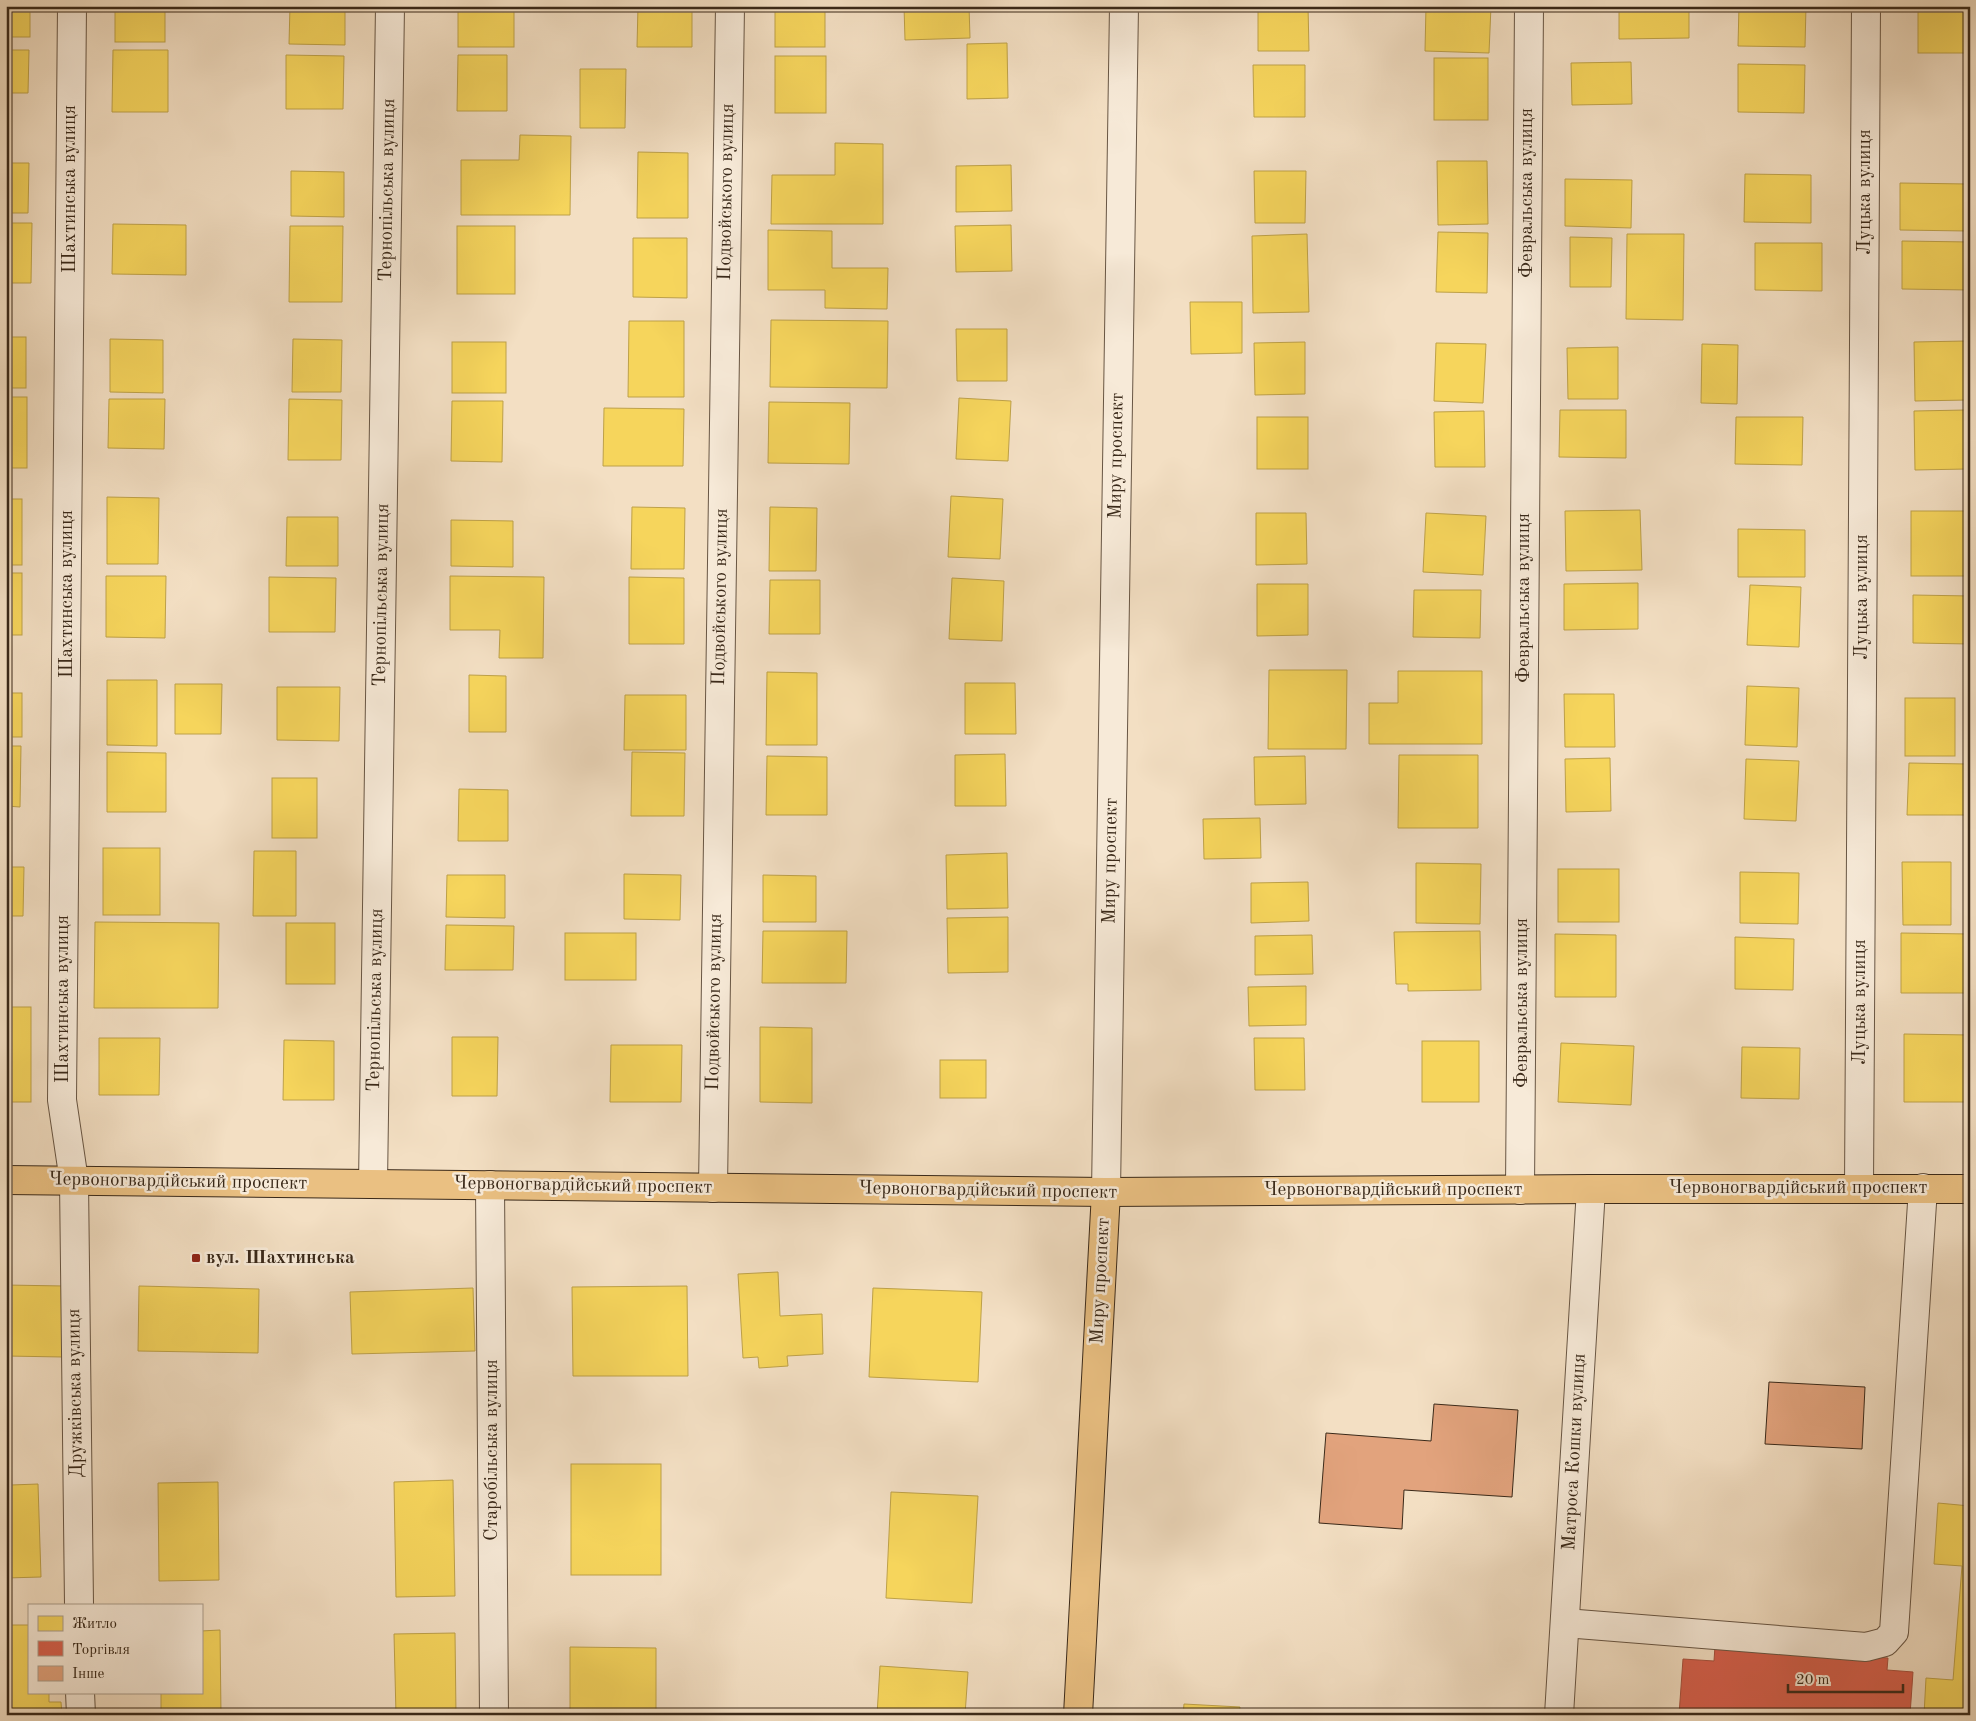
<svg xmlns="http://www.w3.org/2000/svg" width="1976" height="1721" viewBox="0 0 1976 1721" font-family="'Old Standard TT',serif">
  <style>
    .homes { fill: #f6d55c; stroke: #bea148 }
    .shops { fill: #d6604d; stroke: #a7503d }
    .building { fill: #e2a37d; stroke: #3a2919 }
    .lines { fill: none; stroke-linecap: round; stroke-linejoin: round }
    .minor-casing { stroke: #685644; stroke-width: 30 }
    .major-casing { stroke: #3a2919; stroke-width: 30 }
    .minor { stroke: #f7ead8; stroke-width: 28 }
    .major { stroke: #eac082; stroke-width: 28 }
    .poi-dot { fill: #8f2418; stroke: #f7ead8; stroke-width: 2 }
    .labels { text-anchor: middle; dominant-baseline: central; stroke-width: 5; stroke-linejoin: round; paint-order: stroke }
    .street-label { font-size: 19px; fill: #3a2919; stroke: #f7ead8 }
    .poi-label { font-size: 19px; font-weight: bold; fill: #3a2919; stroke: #f7ead8; text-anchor: start }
  </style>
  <rect width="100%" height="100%" fill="#f3dfc3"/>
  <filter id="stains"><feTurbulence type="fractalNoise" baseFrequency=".004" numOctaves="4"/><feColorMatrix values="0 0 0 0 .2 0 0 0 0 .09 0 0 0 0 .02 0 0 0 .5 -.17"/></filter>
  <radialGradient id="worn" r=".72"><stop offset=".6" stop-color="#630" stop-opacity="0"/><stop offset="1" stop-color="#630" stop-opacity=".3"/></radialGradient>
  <g class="homes">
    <rect x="6" y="6" width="24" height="31"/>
    <rect x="115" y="6" width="50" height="36"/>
    <polygon points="290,6 345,6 345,45 289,44"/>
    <rect x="458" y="6" width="56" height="41"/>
    <polygon points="638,6 692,6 692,47 637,47"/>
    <rect x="775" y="6" width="50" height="41"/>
    <polygon points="904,6 969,6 970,38 905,40"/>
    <polygon points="1258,6 1308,6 1309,51 1258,51"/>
    <polygon points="1426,6 1491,6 1489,53 1425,51"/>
    <polygon points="1619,6 1689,6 1689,38 1619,39"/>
    <polygon points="1739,6 1806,6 1805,47 1738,46"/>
    <rect x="1918" y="6" width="52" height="47"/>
    <polygon points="1007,43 1008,98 967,99 967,44"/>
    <polygon points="6,50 29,50 28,93 6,93"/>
    <polygon points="113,50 168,50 168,112 112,112"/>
    <polygon points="286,55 344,56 343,109 286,109"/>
    <polygon points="458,55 507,55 507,111 457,111"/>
    <rect x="775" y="56" width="51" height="57"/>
    <rect x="1434" y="58" width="54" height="62"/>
    <polygon points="1631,62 1632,104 1572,105 1571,63"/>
    <polygon points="1738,64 1805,65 1804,113 1738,112"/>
    <polygon points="1253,65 1305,65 1305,117 1254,117"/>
    <polygon points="580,69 626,69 625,128 580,128"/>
    <polygon points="520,135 571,136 570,215 461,215 461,160 519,160"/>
    <polygon points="835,143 883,144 883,224 771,224 772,175 835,175"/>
    <polygon points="638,152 688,153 688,218 637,218"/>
    <polygon points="1437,161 1487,161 1488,224 1438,225"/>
    <polygon points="6,163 29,163 28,213 6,213"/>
    <polygon points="1011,165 1012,211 956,212 956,166"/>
    <polygon points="291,171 344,172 344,217 291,216"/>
    <polygon points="1254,171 1306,171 1305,223 1255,223"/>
    <polygon points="1745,174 1811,175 1811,223 1744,222"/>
    <polygon points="1565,179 1632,180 1631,228 1565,226"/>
    <polygon points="1900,183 1968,184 1967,231 1900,230"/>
    <polygon points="6,223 32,223 31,283 6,283"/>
    <polygon points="113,224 186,225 186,275 112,274"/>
    <polygon points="1011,225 1012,271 956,272 955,226"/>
    <polygon points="290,226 343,226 342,302 289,302"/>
    <rect x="457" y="226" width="58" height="68"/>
    <polygon points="768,230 832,231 832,268 888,268 887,309 825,308 825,290 768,290"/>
    <polygon points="1438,232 1488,233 1487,293 1436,292"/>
    <polygon points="1307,234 1309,312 1253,313 1252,236"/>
    <polygon points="1627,234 1684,234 1683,320 1626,319"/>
    <polygon points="1570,237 1612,238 1611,287 1570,287"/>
    <polygon points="633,238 687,238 687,298 633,297"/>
    <polygon points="1902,241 1970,242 1969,290 1902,289"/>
    <polygon points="1755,243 1822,243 1822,291 1755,290"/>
    <polygon points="1190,302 1242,302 1242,353 1191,354"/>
    <polygon points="771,320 888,321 887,388 770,387"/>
    <polygon points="629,321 684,321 684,397 628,397"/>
    <polygon points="956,329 1007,329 1007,381 957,381"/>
    <rect x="6" y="337" width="20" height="51"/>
    <polygon points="110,339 163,340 163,393 110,392"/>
    <polygon points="293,339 342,340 341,392 292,392"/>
    <polygon points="1966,341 1967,400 1915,401 1914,342"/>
    <rect x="452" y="342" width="54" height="51"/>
    <polygon points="1305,342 1305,394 1255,395 1254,343"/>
    <polygon points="1436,343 1486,344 1483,403 1434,401"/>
    <polygon points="1702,344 1738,345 1737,404 1701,403"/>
    <polygon points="1618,347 1618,399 1568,399 1567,348"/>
    <rect x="6" y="397" width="21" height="71"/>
    <polygon points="959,398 1011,401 1008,461 956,459"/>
    <polygon points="109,399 165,399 164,449 108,448"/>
    <polygon points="289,399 342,400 341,460 288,460"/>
    <polygon points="452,401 503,401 502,462 451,461"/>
    <polygon points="769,402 850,403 849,464 768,463"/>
    <polygon points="604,408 684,409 683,466 603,466"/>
    <polygon points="1560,410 1626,410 1626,458 1559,457"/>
    <polygon points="1966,410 1967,469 1915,470 1914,411"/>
    <polygon points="1484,411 1485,467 1435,467 1434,412"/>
    <rect x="1257" y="417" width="51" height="52"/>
    <polygon points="1736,417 1803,417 1802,465 1735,464"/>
    <polygon points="951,496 1003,499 1000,559 948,557"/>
    <polygon points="107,497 159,498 158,564 107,564"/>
    <rect x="6" y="499" width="16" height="66"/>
    <polygon points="632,507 685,508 684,569 631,569"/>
    <polygon points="770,507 817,508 816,571 769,571"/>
    <polygon points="1640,510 1642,570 1566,571 1565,511"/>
    <rect x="1911" y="511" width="59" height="65"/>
    <polygon points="1256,513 1306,513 1307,564 1256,565"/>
    <polygon points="1426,513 1486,516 1483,575 1423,572"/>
    <polygon points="287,517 338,517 338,566 286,566"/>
    <polygon points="451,520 513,521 513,567 451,566"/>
    <polygon points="1738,529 1805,530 1805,577 1738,577"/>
    <rect x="6" y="573" width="16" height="62"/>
    <polygon points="106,576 166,576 165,638 106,637"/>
    <polygon points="450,576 544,577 543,658 499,658 500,630 450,630"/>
    <polygon points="269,577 336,578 335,632 269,632"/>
    <polygon points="629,577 684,578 684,644 629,644"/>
    <polygon points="952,578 1004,581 1002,641 949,639"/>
    <polygon points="770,580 820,580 820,634 769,634"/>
    <polygon points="1638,583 1638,629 1564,630 1564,584"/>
    <polygon points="1257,584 1308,584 1308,635 1257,636"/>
    <polygon points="1750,585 1801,587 1799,647 1747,645"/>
    <polygon points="1414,590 1481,590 1480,638 1413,637"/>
    <polygon points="1913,595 1970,596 1970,644 1913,643"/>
    <polygon points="1269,670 1347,670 1346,749 1268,749"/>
    <polygon points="1398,671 1482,671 1482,744 1369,744 1369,703 1398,703"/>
    <polygon points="767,672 817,673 817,745 766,745"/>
    <polygon points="469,675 506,676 506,732 469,732"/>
    <polygon points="107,680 157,680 157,746 107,745"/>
    <polygon points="965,683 1015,683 1016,734 965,734"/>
    <polygon points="175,684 222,684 221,734 175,734"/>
    <polygon points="1747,686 1799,688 1797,747 1745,745"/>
    <polygon points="277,687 340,687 339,741 277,740"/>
    <rect x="6" y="693" width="16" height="44"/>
    <polygon points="1564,694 1614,694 1615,747 1565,747"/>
    <polygon points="625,695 686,695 686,750 624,750"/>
    <rect x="1905" y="698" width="50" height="58"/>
    <polygon points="6,746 21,746 20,807 6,806"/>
    <polygon points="107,752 166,753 166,812 107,812"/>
    <polygon points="632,752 685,753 684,816 631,816"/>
    <polygon points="1005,754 1006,806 955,806 955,755"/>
    <polygon points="1399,755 1478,755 1478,828 1398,828"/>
    <polygon points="767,756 827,757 827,815 766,815"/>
    <polygon points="1305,756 1306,804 1255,805 1254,757"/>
    <polygon points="1610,758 1611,811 1566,812 1565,759"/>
    <polygon points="1746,759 1799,761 1796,821 1744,819"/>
    <polygon points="1909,763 1967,764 1966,815 1907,815"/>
    <rect x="272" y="778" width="45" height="60"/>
    <polygon points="459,789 508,790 508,841 458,841"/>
    <polygon points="1260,818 1261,858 1204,859 1203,819"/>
    <rect x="103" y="848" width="57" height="67"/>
    <polygon points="254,851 296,851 296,916 253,916"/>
    <polygon points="1007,853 1008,908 947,909 946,855"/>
    <polygon points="1902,862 1951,862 1951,925 1903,925"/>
    <polygon points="1416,863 1481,864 1480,924 1416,923"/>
    <polygon points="6,867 24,867 23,916 6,916"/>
    <rect x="1558" y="869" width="61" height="53"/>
    <polygon points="1740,872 1799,873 1798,924 1740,923"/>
    <polygon points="624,874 681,875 680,920 624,919"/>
    <polygon points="447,875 505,875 505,918 446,917"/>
    <polygon points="763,875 816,876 816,922 763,922"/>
    <polygon points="1308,882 1309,921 1251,923 1251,883"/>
    <polygon points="1008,917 1008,972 948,973 947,918"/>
    <polygon points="95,922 219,923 218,1008 94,1008"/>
    <rect x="286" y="923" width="49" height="61"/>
    <polygon points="446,925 514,926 513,970 445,970"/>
    <polygon points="763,931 847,931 846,983 762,983"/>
    <polygon points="1480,931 1481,990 1408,991 1408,984 1396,984 1394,932"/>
    <rect x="565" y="933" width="71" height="47"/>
    <polygon points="1901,933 1970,934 1970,993 1901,993"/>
    <polygon points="1555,934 1616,935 1616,997 1555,997"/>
    <polygon points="1312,935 1313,974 1255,975 1255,936"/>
    <polygon points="1735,937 1794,939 1793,990 1735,989"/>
    <polygon points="1306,986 1306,1025 1249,1026 1248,987"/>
    <rect x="6" y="1007" width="25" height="95"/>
    <polygon points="760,1027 812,1028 812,1103 760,1102"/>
    <polygon points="1904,1034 1970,1035 1970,1102 1904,1102"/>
    <polygon points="452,1037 498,1037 497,1096 452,1096"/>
    <polygon points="99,1038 160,1038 159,1095 99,1095"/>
    <polygon points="1254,1038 1304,1038 1305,1090 1255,1090"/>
    <polygon points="284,1040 334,1041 334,1100 283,1100"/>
    <rect x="1422" y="1041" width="57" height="61"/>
    <polygon points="1561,1043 1634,1046 1631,1105 1558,1102"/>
    <polygon points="611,1045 682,1045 681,1102 610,1102"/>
    <polygon points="1742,1047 1800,1048 1799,1099 1741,1098"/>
    <rect x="940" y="1060" width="46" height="38"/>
    <polygon points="778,1272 780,1316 822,1314 823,1354 787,1356 788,1366 759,1368 758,1357 743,1358 738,1274"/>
    <polygon points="6,1285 64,1286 63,1357 6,1356"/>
    <polygon points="139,1286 259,1289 258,1353 138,1351"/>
    <polygon points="687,1286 688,1376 573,1376 572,1287"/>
    <polygon points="473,1288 475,1351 352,1354 350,1292"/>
    <polygon points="873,1288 982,1292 978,1382 869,1377"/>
    <polygon points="6,1454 10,1454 11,1485 38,1484 41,1577 6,1578"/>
    <rect x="571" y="1464" width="90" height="111"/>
    <polygon points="453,1480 455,1596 396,1597 394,1482"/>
    <polygon points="218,1482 219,1580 159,1581 158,1483"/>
    <polygon points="891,1492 978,1496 972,1603 886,1598"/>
    <polygon points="1938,1503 1970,1506 1970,1715 1924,1715 1926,1678 1953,1680 1962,1566 1934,1564"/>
    <polygon points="9,1625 29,1625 29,1692 49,1692 49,1702 61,1702 62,1715 10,1715"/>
    <polygon points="220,1630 221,1715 161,1715 161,1692 201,1692 201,1631"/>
    <polygon points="455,1633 456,1715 396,1715 394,1634"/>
    <polygon points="570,1647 656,1648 656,1715 570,1715"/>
    <polygon points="880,1666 968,1672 965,1715 877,1715"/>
    <polygon points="1184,1704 1240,1707 1239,1715 1183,1715"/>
  </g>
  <polygon class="shops" points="1715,1646 1888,1658 1887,1670 1913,1672 1910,1715 1679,1715 1683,1659 1714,1661"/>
  <g class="building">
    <polygon points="1769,1382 1865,1387 1862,1449 1765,1444"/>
    <polygon points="1434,1404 1518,1410 1512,1497 1404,1490 1402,1529 1319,1523 1326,1433 1431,1441"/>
  </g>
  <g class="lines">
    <g class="minor-casing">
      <g id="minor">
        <polyline points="72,6 62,1100 74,1181 79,1605"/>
        <polyline points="373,1184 390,6"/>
        <polyline points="490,1185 494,1715"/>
        <polyline points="713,1188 730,6"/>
        <polyline points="1859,1188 1866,6"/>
        <polyline points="1520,1190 1529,6"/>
        <polyline points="1106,1192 1124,6"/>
        <polyline points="1565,1623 1866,1647 1885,1642 1894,1632 1923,1188"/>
        <polyline points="80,1692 81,1715"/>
        <polyline points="1559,1715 1591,1189"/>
      </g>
    </g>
    <g class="major-casing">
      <g id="major">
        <polyline points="6,1180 1106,1192 1591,1189 1970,1189"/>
        <polyline points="1078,1715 1106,1192"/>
      </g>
    </g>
    <use href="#minor" class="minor"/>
    <use href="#major" class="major"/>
  </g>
  <rect class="poi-dot" x="191" y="1253" width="10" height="10" rx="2.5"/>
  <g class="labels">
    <g class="street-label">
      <text transform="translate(70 189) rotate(-90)">Шахтинська вулиця</text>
      <text transform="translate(388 190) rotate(-89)">Тернопільська вулиця</text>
      <text transform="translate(727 192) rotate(-89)">Подвойського вулиця</text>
      <text transform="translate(1865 192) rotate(-90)">Луцька вулиця</text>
      <text transform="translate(1527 193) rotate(-90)">Февральська вулиця</text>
      <text transform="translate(1117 456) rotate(-89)">Миру проспект</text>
      <text transform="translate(67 594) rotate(-90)">Шахтинська вулиця</text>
      <text transform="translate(382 595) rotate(-89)">Тернопільська вулиця</text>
      <text transform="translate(721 597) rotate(-89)">Подвойського вулиця</text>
      <text transform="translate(1862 597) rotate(-90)">Луцька вулиця</text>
      <text transform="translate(1524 598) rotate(-90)">Февральська вулиця</text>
      <text transform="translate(1111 861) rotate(-89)">Миру проспект</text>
      <text transform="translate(63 999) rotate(-90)">Шахтинська вулиця</text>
      <text transform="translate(376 1000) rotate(-89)">Тернопільська вулиця</text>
      <text transform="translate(715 1002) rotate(-89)">Подвойського вулиця</text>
      <text transform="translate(1860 1002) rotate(-90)">Луцька вулиця</text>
      <text transform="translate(1522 1003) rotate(-90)">Февральська вулиця</text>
      <text transform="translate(178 1182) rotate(1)">Червоногвардійський проспект</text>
      <text transform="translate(583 1186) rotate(1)">Червоногвардійський проспект</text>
      <text x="1798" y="1188">Червоногвардійський проспект</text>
      <text x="1393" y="1190">Червоногвардійський проспект</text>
      <text transform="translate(988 1191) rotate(1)">Червоногвардійський проспект</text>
      <text transform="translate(1101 1281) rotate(-87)">Миру проспект</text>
      <text transform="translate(76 1393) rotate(-91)">Дружківська вулиця</text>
      <text transform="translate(492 1450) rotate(-90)">Старобільська вулиця</text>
      <text transform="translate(1575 1452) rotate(-87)">Матроса Кошки вулиця</text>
    </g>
    <g class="poi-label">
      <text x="206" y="1258">вул. Шахтинська</text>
    </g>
  </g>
  <rect width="1976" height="1721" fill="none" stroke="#f3dfc3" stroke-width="25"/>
  <rect x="8" y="8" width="1961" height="1706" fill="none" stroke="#3a2919" stroke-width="2.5"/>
  <rect x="12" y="12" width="1951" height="1696" fill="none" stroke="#3a2919"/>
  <rect x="28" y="1604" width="175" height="90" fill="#f7ead8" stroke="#ab9d8c"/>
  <rect x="38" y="1616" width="25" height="15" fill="#f6d55c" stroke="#ab9d8c"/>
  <text x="72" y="1628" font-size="15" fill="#3a2919">Житло</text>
  <rect x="38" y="1641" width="25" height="15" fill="#d6604d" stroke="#ab9d8c"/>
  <text x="72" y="1654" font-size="15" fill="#3a2919">Торгівля</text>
  <rect x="38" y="1666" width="25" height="15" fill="#e2a37d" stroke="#ab9d8c"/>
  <text x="72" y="1678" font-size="15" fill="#3a2919">Інше</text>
  <path d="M1788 1684v8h115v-8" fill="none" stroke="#3a2919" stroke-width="2.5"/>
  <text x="1796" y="1684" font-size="15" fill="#3a2919" stroke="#f7ead8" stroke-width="4" paint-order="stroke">20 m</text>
  <rect width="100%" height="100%" filter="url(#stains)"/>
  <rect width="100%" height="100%" fill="url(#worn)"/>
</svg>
